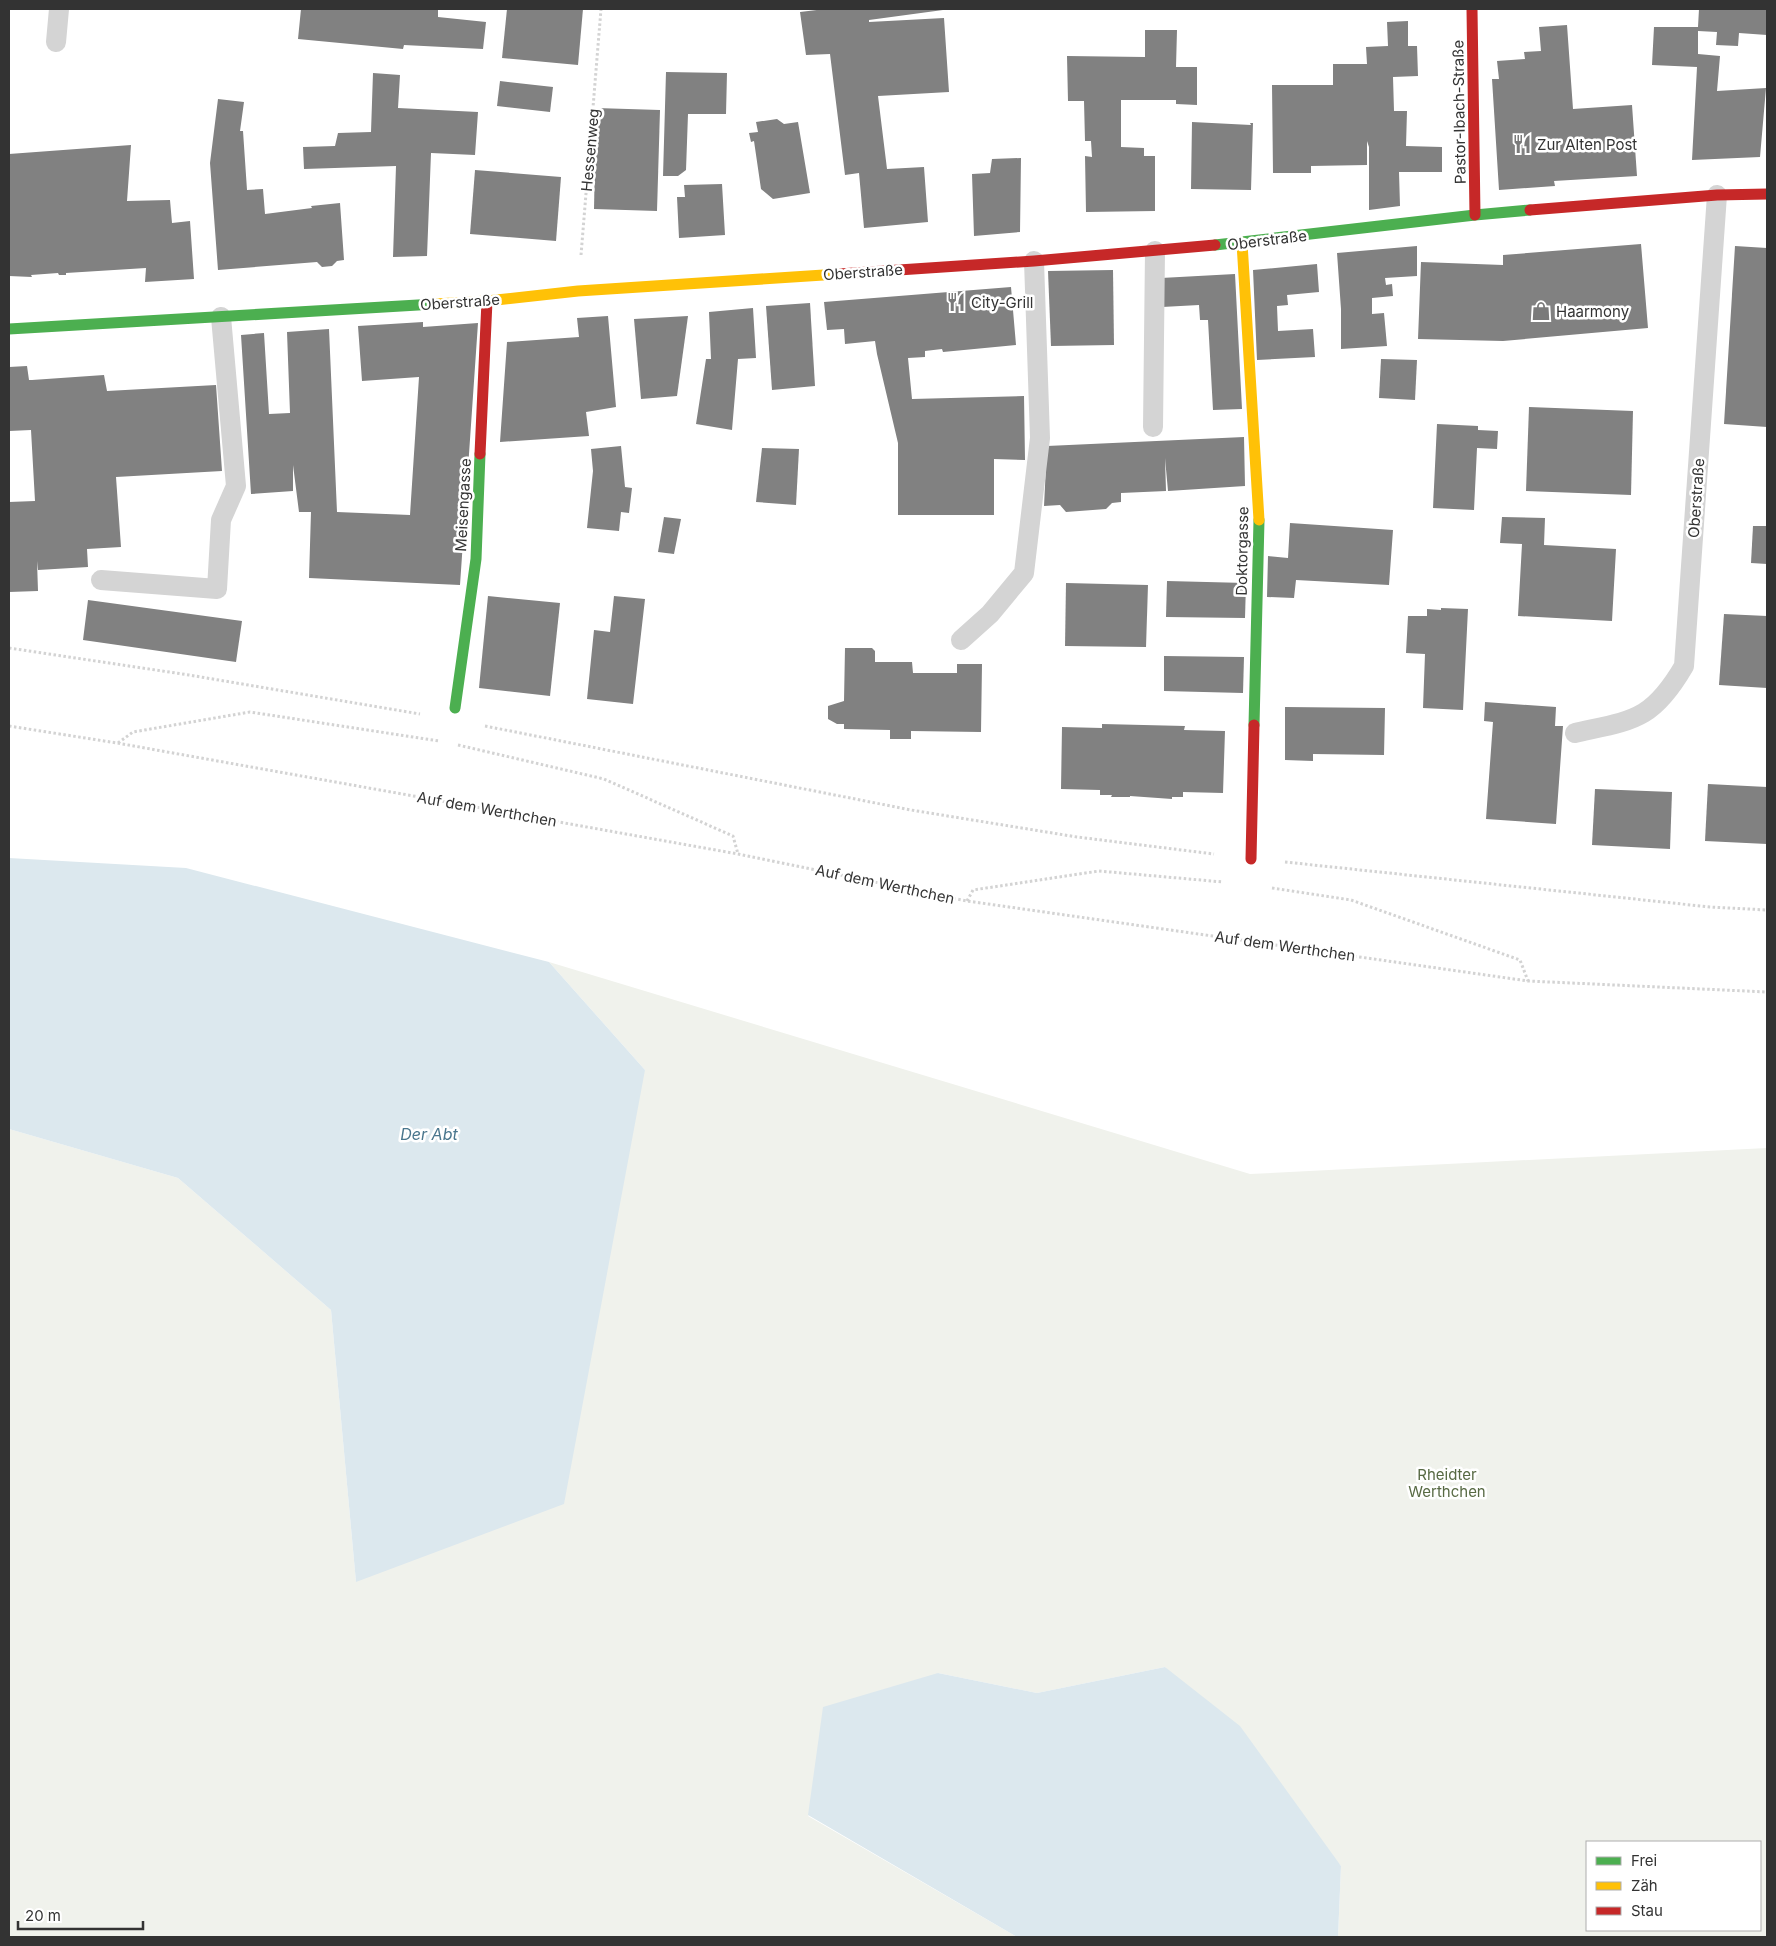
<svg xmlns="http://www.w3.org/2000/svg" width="1776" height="1946" viewBox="0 0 1776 1946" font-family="Inter,sans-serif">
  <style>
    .green { fill: #f0f2ec; fill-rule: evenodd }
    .water { fill: #dce8ee }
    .building { fill: #818181 }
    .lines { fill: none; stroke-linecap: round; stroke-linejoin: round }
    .path { stroke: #d3d3d3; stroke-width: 3; stroke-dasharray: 2.5 2.5; stroke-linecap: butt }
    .lane { stroke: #d4d4d4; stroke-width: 20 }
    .fast { stroke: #4caf50; stroke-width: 11 }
    .slow { stroke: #ffc107; stroke-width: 11 }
    .jam { stroke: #c62828; stroke-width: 11 }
    .labels { text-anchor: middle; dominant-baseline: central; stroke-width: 5; stroke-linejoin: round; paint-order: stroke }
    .street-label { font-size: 15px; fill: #333; stroke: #fff }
    .poi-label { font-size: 15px; fill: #333; stroke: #fff; text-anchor: start }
    .park-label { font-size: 15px; fill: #586a44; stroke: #fff }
    .water-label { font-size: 16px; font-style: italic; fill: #49768d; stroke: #fff }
  </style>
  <rect width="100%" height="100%" fill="#fff"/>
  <path class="green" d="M549,962l701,212 517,-26v789h-429l3,-71 -176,-199 -128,26 -99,-20 -130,143 209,121h-1008v-808l169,49 153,132 25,272 289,-512zM1587,1842h173v88h-173z"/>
  <g class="water">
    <polygon points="9,858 186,868 549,962 645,1070 564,1504 356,1582 331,1310 178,1178 9,1129"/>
    <polygon points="1165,1667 1240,1726 1341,1866 1338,1937 1017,1937 808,1815 823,1707 938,1673 1037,1693"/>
  </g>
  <g class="building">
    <polygon points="301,9 438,9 438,17 486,22 483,49 404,45 403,49 298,39"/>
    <polygon points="507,9 583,9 578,65 502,58"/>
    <polygon points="825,9 943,9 943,10 869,20 869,22 944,18 949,92 878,96 887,169 924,167 928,222 864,228 859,173 845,175 830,54 806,55 800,12"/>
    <polygon points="1699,9 1767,9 1767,35 1739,33 1738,46 1716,45 1717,32 1698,31 1698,54 1720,56 1717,91 1766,88 1760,157 1692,160 1697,67 1652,65 1654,27 1698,27"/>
    <polygon points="1408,21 1408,46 1417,46 1418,76 1393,77 1394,111 1407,111 1406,146 1442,147 1442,172 1399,172 1400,206 1369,210 1369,147 1367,141 1367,165 1311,166 1311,173 1273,173 1272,85 1333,85 1333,64 1367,64 1366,47 1388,46 1387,22"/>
    <polygon points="1567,25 1573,109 1632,105 1637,176 1554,181 1555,186 1499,190 1492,79 1499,79 1497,61 1525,59 1524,52 1541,51 1539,27"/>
    <polygon points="1145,30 1177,30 1176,67 1197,67 1197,105 1176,104 1176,100 1121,100 1121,147 1144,148 1144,156 1155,156 1155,211 1086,212 1085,156 1092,157 1091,141 1085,141 1084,101 1068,101 1067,56 1145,57"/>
    <polygon points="666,72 727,73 726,114 688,114 686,170 678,176 663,176"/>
    <polygon points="373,73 400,75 398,108 478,112 475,155 431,153 427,256 393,257 396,166 304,169 303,147 335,146 338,133 371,132"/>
    <polygon points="500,81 553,87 550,112 497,106"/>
    <polygon points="218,99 244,102 240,131 243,131 247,190 263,189 265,214 312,208 311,206 340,203 344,260 337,261 332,266 322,267 317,262 218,270 210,163"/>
    <polygon points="596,108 660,110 657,211 594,209"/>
    <polygon points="777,119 784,124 798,122 810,193 773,199 761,189 754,141 751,142 749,133 758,132 756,122"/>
    <polygon points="1192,122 1251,125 1250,123 1253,123 1251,190 1191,189"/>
    <polygon points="131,145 127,201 170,200 172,223 190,221 194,279 145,282 146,268 66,273 66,275 59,275 58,273 31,275 32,277 9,276 9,154"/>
    <polygon points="1021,158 1020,232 974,236 972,174 990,173 992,159"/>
    <polygon points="475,170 561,177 556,241 470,234"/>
    <polygon points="722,184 725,235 679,238 677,197 685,197 684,185"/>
    <polygon points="1641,244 1648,328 1503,341 1418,339 1421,262 1503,265 1503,255"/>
    <polygon points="1417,246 1417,276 1385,278 1386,285 1392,284 1393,296 1372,298 1372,314 1384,313 1387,346 1341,349 1341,309 1337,253"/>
    <polygon points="1735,246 1767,248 1767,427 1724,424"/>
    <polygon points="1317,264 1319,292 1287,295 1288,305 1277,306 1278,331 1313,329 1315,357 1257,360 1253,270"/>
    <polygon points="1113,270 1114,345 1051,346 1048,271"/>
    <polygon points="1235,274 1242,409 1213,410 1208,320 1200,320 1199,305 1162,307 1161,278"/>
    <polygon points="1011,287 1016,345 943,352 942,349 925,351 925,357 908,358 912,399 1024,396 1025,460 994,459 994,515 898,515 898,443 877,354 875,341 845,344 844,329 827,330 824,302"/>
    <polygon points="810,303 815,386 772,390 766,306"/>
    <polygon points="753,308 756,358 738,359 732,430 696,424 706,359 711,359 709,312"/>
    <polygon points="608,316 616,407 586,412 589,436 500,442 507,342 579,337 577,318"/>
    <polygon points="688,316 677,396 641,399 634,319"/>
    <polygon points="423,322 423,327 478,323 460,585 309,578 311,512 299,512 293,465 293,491 251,494 241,335 264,333 269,414 290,413 287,332 329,329 337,512 410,515 419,377 362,381 358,326"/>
    <polygon points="1381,359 1417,360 1415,400 1379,398"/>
    <polygon points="27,366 29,380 32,380 104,375 107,391 216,385 222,471 116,477 121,547 87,549 88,567 38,570 37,561 38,591 9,592 9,502 35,501 31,430 9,431 9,367"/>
    <polygon points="1529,407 1633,411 1631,495 1526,491"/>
    <polygon points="1437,424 1478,426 1478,430 1498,431 1497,449 1477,448 1474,510 1433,508"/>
    <polygon points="1244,437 1245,486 1168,491 1165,458 1166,491 1121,493 1121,502 1112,503 1106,509 1066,512 1060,505 1044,506 1047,446"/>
    <polygon points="621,446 625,487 632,488 629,513 621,512 619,531 587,528 593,471 591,449"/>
    <polygon points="762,448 799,449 796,505 756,502"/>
    <polygon points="664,517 681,519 674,554 658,552"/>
    <polygon points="1502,517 1545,518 1544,545 1616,549 1612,621 1518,616 1522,544 1500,543"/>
    <polygon points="1290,523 1393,530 1389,585 1296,580 1294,598 1267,597 1268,556 1288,558"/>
    <polygon points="1753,526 1767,526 1767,564 1751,563"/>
    <polygon points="1167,581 1246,583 1245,618 1166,617"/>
    <polygon points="1066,583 1148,585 1146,647 1065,646"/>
    <polygon points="488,596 560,603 550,696 479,688"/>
    <polygon points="614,596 645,599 633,704 587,699 594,630 610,632"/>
    <polygon points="88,600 242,621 236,662 83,640"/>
    <polygon points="1441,608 1468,609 1463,710 1423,708 1425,654 1406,653 1408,616 1427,616 1427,609 1441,610"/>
    <polygon points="1724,614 1767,616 1767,688 1719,685"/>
    <polygon points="845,648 872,648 875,651 875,662 912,662 913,673 957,673 957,664 982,664 981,732 911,731 911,739 890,739 890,730 844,729 844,724 837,724 828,719 828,706 844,701"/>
    <polygon points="1164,656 1244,657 1243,693 1164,691"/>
    <polygon points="1485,702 1556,707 1555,726 1563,726 1556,824 1486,819 1493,722 1484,721"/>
    <polygon points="1285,707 1385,708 1384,755 1313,754 1313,761 1285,760"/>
    <polygon points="1102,724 1185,726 1184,730 1225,731 1223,793 1183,792 1183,797 1172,797 1172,799 1130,796 1130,797 1111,797 1112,795 1100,795 1100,790 1061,789 1062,727 1102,728"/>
    <polygon points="1708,784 1767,787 1767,844 1705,841"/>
    <polygon points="1595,789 1672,792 1670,849 1592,845"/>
  </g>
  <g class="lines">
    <g class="path">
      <polyline points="581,255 601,9"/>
      <polyline points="9,648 189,675 420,714"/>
      <polyline points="9,726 117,743 738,854 967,901 1528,981 1767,992"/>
      <polyline points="485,726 911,810 1077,837 1214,854"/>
      <polyline points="118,743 133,732 250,712 439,741"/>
      <polyline points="458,745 604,779 733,836 738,854"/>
      <polyline points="1285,862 1710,907 1767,910"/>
      <polyline points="1272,888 1351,900 1520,960 1528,981"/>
      <polyline points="967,901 973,890 1099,871 1223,882"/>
    </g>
    <g class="lane">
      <polyline points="56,42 59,9"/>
      <polyline points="1153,427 1155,251"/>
      <polyline points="101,580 217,589 221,520 236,486 221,317"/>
      <polyline points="961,640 990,614 1024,573 1040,438 1034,261"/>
      <path d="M1575,733c58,-13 77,-12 109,-67l33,-471"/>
    </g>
    <g class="fast">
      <polyline points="1215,245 1475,215 1530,210"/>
      <polyline points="9,329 435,304"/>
      <polyline points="455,708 476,559 480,454"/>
      <polyline points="1254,725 1259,520"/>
    </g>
    <g class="slow">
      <polyline points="1242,243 1259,520"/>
      <polyline points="435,304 487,301 578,291 839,274"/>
    </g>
    <g class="jam">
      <polyline points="1472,9 1475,215"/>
      <polyline points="1530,210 1717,195 1767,194"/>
      <polyline points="839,274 1034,261 1215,245"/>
      <polyline points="480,454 487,301"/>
      <polyline points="1251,859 1254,725"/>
    </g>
  </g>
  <defs>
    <g id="restaurant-bare" transform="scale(1.5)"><path d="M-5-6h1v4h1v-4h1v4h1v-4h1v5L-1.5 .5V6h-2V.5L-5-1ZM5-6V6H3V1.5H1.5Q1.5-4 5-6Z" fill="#7a7a7a" stroke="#fff" stroke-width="2.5" paint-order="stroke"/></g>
    <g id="shop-bare" transform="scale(1.5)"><path d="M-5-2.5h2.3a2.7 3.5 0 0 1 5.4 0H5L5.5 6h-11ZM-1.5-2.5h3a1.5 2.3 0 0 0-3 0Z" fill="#7a7a7a" stroke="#fff" stroke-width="2.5" paint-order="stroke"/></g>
  </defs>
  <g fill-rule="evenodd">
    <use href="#restaurant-bare" x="1522" y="144"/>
    <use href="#restaurant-bare" x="956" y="302"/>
    <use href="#shop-bare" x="1541" y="311"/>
  </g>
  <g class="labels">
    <g class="street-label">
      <text transform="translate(1459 112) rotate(-91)">Pastor-Ibach-Straße</text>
      <text transform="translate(590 150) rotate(-85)">Hessenweg</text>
      <text transform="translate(1267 240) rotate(-7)">Oberstraße</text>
      <text transform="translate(863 272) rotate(-4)">Oberstraße</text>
      <text transform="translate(460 302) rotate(-4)">Oberstraße</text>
      <text transform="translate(1696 498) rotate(-86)">Oberstraße</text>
      <text transform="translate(463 505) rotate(-87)">Meisengasse</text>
      <text transform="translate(1242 551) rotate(-89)">Doktorgasse</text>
      <text transform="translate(487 809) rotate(10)">Auf dem Werthchen</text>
      <text transform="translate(885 884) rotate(12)">Auf dem Werthchen</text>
      <text transform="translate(1285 946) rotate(8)">Auf dem Werthchen</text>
    </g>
    <g class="poi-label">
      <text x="1537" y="144">Zur Alten Post</text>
      <text x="971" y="302">City-Grill</text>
      <text x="1556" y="311">Haarmony</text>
    </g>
    <g class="park-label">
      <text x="1447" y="1474">Rheidter<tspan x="1447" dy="17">Werthchen</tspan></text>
    </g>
    <g class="water-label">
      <text x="429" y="1134">Der Abt</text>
    </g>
  </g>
  <rect width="1776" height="1946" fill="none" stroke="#333333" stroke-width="20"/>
  <rect x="1586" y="1841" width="175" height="90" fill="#ffffff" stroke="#adadad"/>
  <rect x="1596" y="1857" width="25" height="8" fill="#4caf50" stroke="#adadad"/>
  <text x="1631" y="1866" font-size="15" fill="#333333">Frei</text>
  <rect x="1596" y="1882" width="25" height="8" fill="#ffc107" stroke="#adadad"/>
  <text x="1631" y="1891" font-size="15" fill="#333333">Zäh</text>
  <rect x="1596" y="1907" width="25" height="8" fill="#c62828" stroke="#adadad"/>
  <text x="1631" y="1916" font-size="15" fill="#333333">Stau</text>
  <path d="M18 1921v8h125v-8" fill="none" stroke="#333333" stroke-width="2.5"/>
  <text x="25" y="1921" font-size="15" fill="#333333" stroke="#ffffff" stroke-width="4" paint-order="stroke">20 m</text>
</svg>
